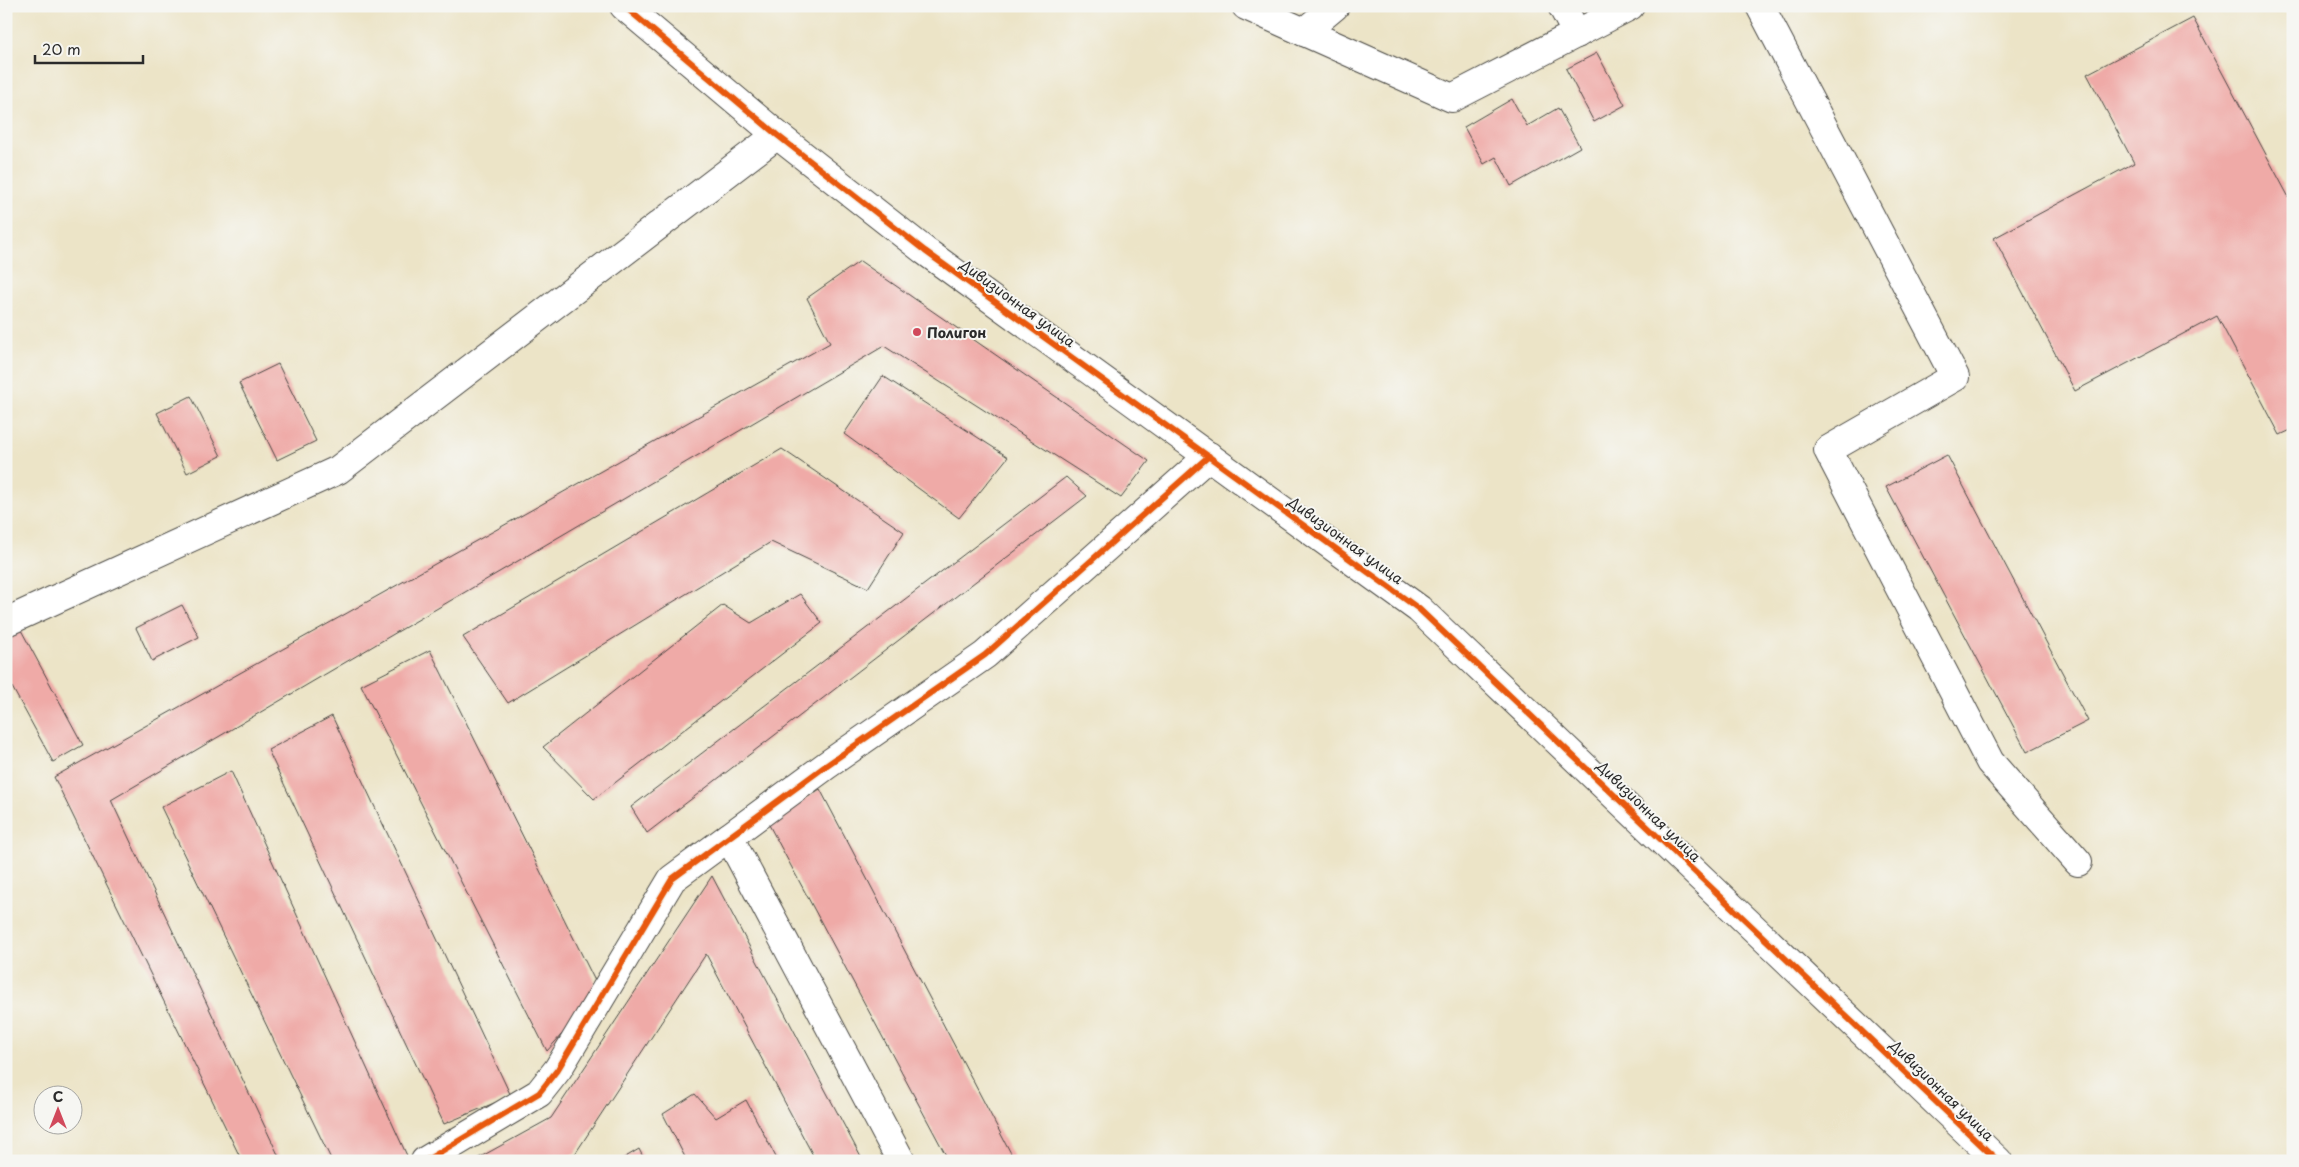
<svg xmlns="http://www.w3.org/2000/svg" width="2299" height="1167" viewBox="0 0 2299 1167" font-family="'Playpen Sans',sans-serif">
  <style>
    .building { fill: #efaaa7 }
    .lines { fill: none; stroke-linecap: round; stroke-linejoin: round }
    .minor-casing { stroke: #484742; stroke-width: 30 }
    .minor { stroke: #fff; stroke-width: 28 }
    .cycleway-casing { stroke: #f6f6f2; stroke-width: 9 }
    .cycleway { stroke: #e8590c; stroke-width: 6 }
    .poi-dot { fill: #d1495b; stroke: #f6f6f2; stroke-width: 2 }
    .labels { text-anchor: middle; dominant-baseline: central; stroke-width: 4; stroke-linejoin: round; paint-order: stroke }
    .street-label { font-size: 14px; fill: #2b2b2b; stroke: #f6f6f2 }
    .poi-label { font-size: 14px; font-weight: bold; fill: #2b2b2b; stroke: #f6f6f2; text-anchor: start }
  </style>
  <rect width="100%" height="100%" fill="#f6f6f2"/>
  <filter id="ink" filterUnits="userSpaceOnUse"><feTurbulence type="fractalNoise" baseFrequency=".02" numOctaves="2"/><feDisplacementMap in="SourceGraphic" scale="10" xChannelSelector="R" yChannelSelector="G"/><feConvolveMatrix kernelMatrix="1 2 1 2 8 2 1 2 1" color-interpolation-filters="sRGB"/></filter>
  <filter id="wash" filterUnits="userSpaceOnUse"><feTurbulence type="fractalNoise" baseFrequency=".0096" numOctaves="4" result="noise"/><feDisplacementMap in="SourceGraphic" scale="20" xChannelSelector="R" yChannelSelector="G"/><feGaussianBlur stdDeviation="1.12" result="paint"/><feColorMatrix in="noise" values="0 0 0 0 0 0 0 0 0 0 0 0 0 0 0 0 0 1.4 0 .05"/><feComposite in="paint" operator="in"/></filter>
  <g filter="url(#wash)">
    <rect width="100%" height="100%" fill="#ece4c7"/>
    <g id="blocks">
      <g class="building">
        <polygon points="2193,18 2293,205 2293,429 2280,435 2217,316 2075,391 1994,238 2134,163 2087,74"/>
        <polygon points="1597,53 1625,105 1594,122 1566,69"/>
        <polygon points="1512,99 1527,126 1558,108 1580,147 1511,186 1496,157 1484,164 1464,127"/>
        <polygon points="860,261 1149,461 1121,498 884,346 111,800 281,1161 242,1161 54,777 830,343 807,298"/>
        <polygon points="278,364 316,441 277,460 239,383"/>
        <polygon points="883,376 1008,457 959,518 844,434"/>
        <polygon points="191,396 221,456 187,473 157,413"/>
        <polygon points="782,449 904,532 868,588 771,542 508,703 463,637"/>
        <polygon points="1947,455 2088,721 2027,752 1886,487"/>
        <polygon points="1066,477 1087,496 647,833 631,807"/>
        <polygon points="800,594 822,623 594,799 543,747 723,605 751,623"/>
        <polygon points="182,605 199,637 152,661 136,628"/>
        <polygon points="21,630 83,745 53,762 6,676 6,638"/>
        <polygon points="430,650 600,991 547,1051 361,685"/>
        <polygon points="332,716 511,1096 444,1124 268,750"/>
        <polygon points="231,771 409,1160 332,1161 161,807"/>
        <polygon points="820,789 1015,1161 949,1161 768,823"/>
        <polygon points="712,876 863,1161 816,1161 706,954 575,1154 562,1161 473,1161 551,1118"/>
        <polygon points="695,1094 716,1118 746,1100 778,1161 687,1161 663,1114"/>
        <polygon points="639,1149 645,1161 619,1161"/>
      </g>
    </g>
  </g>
  <g filter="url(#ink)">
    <use href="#blocks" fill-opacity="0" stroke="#484742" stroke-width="1"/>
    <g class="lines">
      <g class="minor-casing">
        <g id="minor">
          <polyline points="624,6 777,135 925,251 1419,609 1998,1161"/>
          <polyline points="1246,6 1452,98 1630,6"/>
          <polyline points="1562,6 1577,34"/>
          <polyline points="1760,6 1955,377 1828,450 1990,762 2078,862"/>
          <polyline points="1304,32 1335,6"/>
          <polyline points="6,622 338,470 777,135"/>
          <polyline points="729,837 901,1161"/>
          <polyline points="425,1161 539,1093 558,1069 672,879 827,765 985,655 1209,456"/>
        </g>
      </g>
      <use href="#minor" class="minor"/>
      <g class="cycleway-casing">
        <g id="cycleway">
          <polyline points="624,6 777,135 925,251 1419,609 1998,1161"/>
          <polyline points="425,1161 539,1093 558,1069 672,879 827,765 985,655 1209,456"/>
        </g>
      </g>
      <use href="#cycleway" class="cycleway"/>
    </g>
  </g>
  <circle class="poi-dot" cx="917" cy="332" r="5"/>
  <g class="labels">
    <g class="street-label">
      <text transform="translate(1018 303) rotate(36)">Дивизионная улица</text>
      <text transform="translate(1346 540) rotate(36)">Дивизионная улица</text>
      <text transform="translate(1649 811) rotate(44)">Дивизионная улица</text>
      <text transform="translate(1942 1090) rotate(44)">Дивизионная улица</text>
    </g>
    <g class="poi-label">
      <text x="927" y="332">Полигон</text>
    </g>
  </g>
  <rect width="2299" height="1167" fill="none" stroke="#f6f6f2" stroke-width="25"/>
  <g transform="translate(58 1110)"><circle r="24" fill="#f6f6f2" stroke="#a5a5a2"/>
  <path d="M0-4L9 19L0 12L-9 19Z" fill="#d1495b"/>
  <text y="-8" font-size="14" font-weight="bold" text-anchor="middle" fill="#2b2b2b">С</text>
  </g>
  <path d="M35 55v8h108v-8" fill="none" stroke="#2b2b2b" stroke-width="2.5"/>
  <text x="42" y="55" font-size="15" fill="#2b2b2b" stroke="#f6f6f2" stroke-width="4" paint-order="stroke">20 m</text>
</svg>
